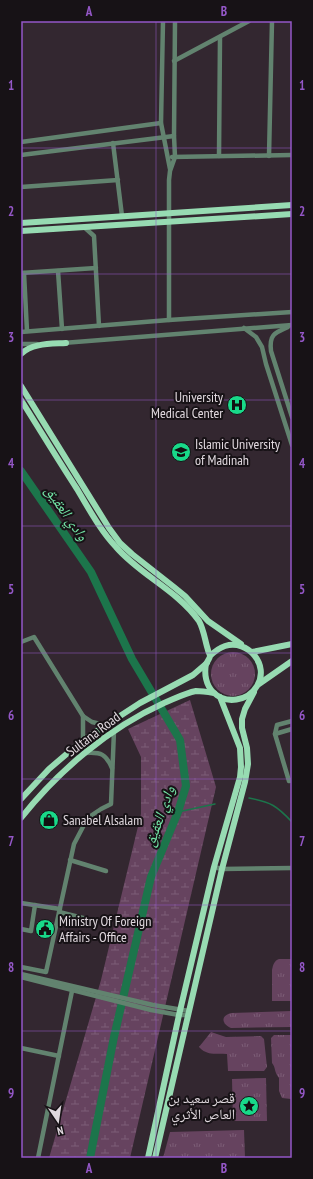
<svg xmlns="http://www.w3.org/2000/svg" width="313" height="1179" viewBox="0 0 313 1179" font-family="'PT Sans Narrow','Noto Naskh Arabic',sans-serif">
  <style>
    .grass { fill: url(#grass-tufts) }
    .wetland { fill: url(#wetland-marsh) }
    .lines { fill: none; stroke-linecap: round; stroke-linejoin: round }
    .stream { stroke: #1c754b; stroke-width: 1.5 }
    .river { stroke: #1c754b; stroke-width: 8 }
    .minor { stroke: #62836f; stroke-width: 4.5 }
    .major { stroke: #97dbb2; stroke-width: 6 }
    .grid { fill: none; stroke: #9457c7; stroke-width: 1; stroke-opacity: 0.55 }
    .labels { text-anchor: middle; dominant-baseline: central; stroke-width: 4; stroke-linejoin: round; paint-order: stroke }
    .poi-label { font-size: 14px; fill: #e0d8de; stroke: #171216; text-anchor: start }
    .street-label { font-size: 14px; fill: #e0d8de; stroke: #171216 }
    .water-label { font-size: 15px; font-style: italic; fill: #71e1a4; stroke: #171216 }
    .neatline { fill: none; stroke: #9457c7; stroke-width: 1.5 }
    .grid-label { font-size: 13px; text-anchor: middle; font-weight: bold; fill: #9457c7 }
  </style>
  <defs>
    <pattern id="grass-tufts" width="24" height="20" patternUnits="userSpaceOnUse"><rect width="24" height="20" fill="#66435f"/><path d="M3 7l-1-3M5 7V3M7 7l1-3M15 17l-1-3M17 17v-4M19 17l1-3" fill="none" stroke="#7c5d76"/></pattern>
    <pattern id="wetland-marsh" width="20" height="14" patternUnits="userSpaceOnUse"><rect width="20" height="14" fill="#66435f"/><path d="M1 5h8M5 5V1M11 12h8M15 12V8" fill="none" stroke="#7c5d76"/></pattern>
  </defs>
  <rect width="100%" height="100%" fill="#332730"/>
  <g class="grass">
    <circle cx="233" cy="674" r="22"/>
    <path d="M279,959h13v42h-20v-31c1,-5 2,-9 7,-11z"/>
    <path d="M292,1011v16l-61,1c-9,-4 -11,-12 0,-15z"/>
    <path d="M211,1032l15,5 35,-1 3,3 3,28 -3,4h-36l-1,-17c-11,-1 -20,2 -28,-7z"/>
    <path d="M274,1035h18v64h-1l-9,-1 -3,-7v-13c-5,-6 -3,-10 -7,-15l-1,-25z"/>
    <polygon points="266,1078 267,1121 233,1121 232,1079"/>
    <polygon points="244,1130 245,1158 163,1158 170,1132"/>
  </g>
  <polygon class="wetland" points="190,700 216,787 130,1158 49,1158 101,980 141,814 141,757 128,729"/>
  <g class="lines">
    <g class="stream">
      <path d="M249,798c22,4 28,8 43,24"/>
      <polyline points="178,812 201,807 215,804"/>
    </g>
    <polyline class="river" points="21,471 91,572 132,659 180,740 186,786 178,812 151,877 114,1037 90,1158"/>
    <g class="minor">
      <polyline points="163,21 161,123 170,169"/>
      <polyline points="174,61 249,21"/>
      <polyline points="21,142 161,123"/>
      <polyline points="113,143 122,216"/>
      <polyline points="21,155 174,136"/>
      <polyline points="219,156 220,37"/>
      <polyline points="269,156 272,21"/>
      <polyline points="172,157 292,155"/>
      <polyline points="21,187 118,180"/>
      <polyline points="84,227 94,236 99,326"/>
      <polyline points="58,271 62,329"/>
      <polyline points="21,273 96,268"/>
      <polyline points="24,273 27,331"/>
      <polyline points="169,320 169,180 170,171 175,157 174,136 175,21"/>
      <path d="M288,327c-14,6 -19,8 -17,24l21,66"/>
      <polyline points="244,328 256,337 262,347 266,364 292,445"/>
      <polyline points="21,332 169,320 292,312"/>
      <polyline points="63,343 292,325"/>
      <polyline points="21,344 37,344"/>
      <polyline points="21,642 34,637 83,716 92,722 105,725"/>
      <polyline points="292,729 275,734 289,781 292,780"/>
      <polyline points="275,734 277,725 292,721"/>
      <polyline points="83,740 83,716"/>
      <path d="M86,753c15,-1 20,1 26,15"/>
      <polyline points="70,860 106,871"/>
      <polyline points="214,867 222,869 292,868"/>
      <polyline points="21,903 60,909"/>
      <polyline points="59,912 95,921"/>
      <polyline points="21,929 31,931 35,905"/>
      <polyline points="21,967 46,972 74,844 85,823 92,815 101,809 111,804 114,731"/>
      <polyline points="21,974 153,1005 189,1011"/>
      <polyline points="21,977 151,1010 179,1015 188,1015"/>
      <polyline points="21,1048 59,1056"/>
      <polyline points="38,1158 72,991"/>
    </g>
    <g class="major">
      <polyline points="21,223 292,205"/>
      <polyline points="21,231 292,214"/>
      <path d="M21,354c11,-11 30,-10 45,-11"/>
      <polyline points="21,386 109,528 120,543 132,554 174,587 185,596 208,621 241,644"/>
      <path d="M21,400c19,30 37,60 56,89 12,20 23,41 39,58 24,28 61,43 83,74 5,9 6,20 9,29 0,2 2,4 2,6 0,2 -3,6 -4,8 -2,10 0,21 7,28 13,13 35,9 44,-6 13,-21 -9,-47 -32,-40 -6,2 -11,6 -15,10"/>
      <polyline points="252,652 292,644"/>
      <polyline points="259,684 292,661"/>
      <polyline points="21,799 49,769 83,740 140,703 193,675 207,663"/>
      <path d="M21,818c38,-48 88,-90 143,-115 10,-4 21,-10 32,-12 5,0 12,1 18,2"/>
      <polyline points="148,1158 179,1015 214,867 240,777 241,767 240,748 220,697"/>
      <polyline points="155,1158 222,869 245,782 248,764 247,748 242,728 242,719 245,709 254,692"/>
    </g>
  </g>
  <path class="grid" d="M156,21v1137M21,148h271M21,274h271M21,400h271M21,526h271M21,653h271M21,779h271M21,905h271M21,1031h271"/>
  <defs>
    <g id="hospital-disc" transform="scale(1)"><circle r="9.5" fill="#18d989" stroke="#171216"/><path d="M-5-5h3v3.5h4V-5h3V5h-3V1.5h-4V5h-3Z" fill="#111"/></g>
    <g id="university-disc" transform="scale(1)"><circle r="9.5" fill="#18d989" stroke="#171216"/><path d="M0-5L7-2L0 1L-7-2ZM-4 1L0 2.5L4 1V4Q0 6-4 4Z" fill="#111"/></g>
    <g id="shop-disc" transform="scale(1)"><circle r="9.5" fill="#18d989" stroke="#171216"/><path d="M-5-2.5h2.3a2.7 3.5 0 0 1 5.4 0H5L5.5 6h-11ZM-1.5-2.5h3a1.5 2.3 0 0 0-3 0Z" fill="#111"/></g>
    <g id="civic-disc" transform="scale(1)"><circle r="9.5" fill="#18d989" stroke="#171216"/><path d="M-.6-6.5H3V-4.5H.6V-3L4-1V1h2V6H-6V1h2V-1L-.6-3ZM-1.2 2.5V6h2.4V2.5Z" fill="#111"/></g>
    <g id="sight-disc" transform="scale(1)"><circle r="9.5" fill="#18d989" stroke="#171216"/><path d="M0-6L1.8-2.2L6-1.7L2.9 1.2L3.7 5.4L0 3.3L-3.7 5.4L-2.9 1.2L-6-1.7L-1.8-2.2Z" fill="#111"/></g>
  </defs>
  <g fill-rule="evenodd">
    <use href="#hospital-disc" x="237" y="405"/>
    <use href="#university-disc" x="181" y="452"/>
    <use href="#shop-disc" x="49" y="820"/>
    <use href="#civic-disc" x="45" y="929"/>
    <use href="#sight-disc" x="249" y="1106"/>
  </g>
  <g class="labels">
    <g class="poi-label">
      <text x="223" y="397" text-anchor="end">University<tspan x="223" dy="16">Medical Center</tspan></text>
      <text x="195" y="444">Islamic University<tspan x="195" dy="16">of Madinah</tspan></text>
      <text x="63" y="820">Sanabel Alsalam</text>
      <text x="59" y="921">Ministry Of Foreign<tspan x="59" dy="16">Affairs - Office</tspan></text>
      <text x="235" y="1098" text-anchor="end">قصر سعيد بن<tspan x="235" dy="16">العاص الأثري</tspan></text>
    </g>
    <g class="street-label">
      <text transform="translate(93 734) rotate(-37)">Sultana Road</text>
    </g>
    <g class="water-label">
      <text transform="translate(67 513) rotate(55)">وادي العقيق</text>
      <text transform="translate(159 816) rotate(-70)">وادي العقيق</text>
    </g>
  </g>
  <rect width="313" height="1179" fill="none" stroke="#171216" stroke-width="44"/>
  <g transform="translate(58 1121) rotate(167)" stroke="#171216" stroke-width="3" paint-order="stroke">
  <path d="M0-3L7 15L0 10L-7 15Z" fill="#e0d8de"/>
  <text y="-6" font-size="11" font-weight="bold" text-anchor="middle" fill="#e0d8de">N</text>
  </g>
  <rect x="22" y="22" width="269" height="1135" class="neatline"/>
  <g class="grid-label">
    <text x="89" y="16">A</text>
    <text x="224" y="16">B</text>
    <text x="11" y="90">1</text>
    <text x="302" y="90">1</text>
    <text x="11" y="216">2</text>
    <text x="302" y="216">2</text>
    <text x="11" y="342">3</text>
    <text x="302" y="342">3</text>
    <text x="11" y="468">4</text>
    <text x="302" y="468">4</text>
    <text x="11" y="594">5</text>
    <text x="302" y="594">5</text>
    <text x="11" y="720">6</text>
    <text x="302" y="720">6</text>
    <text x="11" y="846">7</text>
    <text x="302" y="846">7</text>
    <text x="11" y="972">8</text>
    <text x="302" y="972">8</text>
    <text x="11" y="1098">9</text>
    <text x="302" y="1098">9</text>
    <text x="89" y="1173">A</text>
    <text x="224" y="1173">B</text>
  </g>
</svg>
